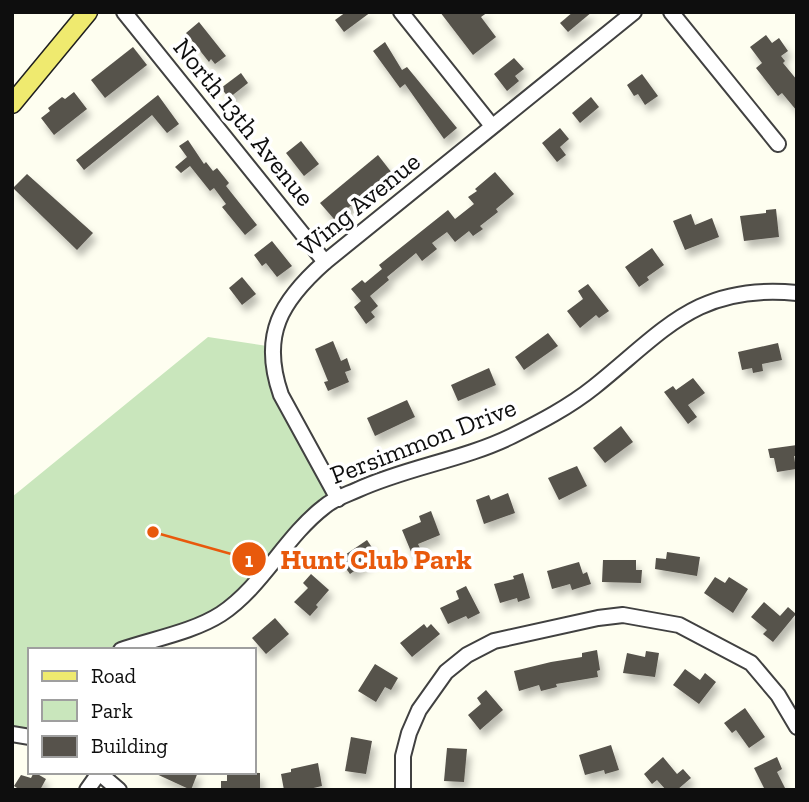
<svg xmlns="http://www.w3.org/2000/svg" width="809" height="802" viewBox="0 0 809 802" font-family="'Zilla Slab',serif">
  <style>
    .green { fill: #c9e6bc }
    .building { fill: #56524b; filter: url(#shadow) }
    .lines { fill: none; stroke-linecap: round; stroke-linejoin: round }
    .minor-casing { stroke: #414141; stroke-width: 18 }
    .major-casing { stroke: #1f1f1f; stroke-width: 21 }
    .minor { stroke: #fff; stroke-width: 14 }
    .major { stroke: #efea6f; stroke-width: 18 }
    .labels { text-anchor: middle; dominant-baseline: central; stroke-width: 7; stroke-linejoin: round; paint-order: stroke }
    .street-label { font-size: 26px; fill: #0e0e0e; stroke: #fff }
    .leader { fill: none; stroke: #e8590c; stroke-width: 2.5 }
    .callout-dot { fill: #e8590c; stroke: #fff; stroke-width: 2.5 }
    .mark-label { font-size: 21px; text-anchor: middle; font-weight: bold; fill: #fff }
    .callout-label { font-size: 28px; text-anchor: middle; font-weight: bold; fill: #e8590c; stroke: #fff; stroke-width: 7; stroke-linejoin: round; paint-order: stroke }
  </style>
  <defs>
    <filter id="shadow"><feDropShadow dx="4" dy="7" stdDeviation="3.5" flood-color="#0004"/></filter>
  </defs>
  <rect width="100%" height="100%" fill="#fefef0"/>
  <polygon class="green" points="208,337 267,346 332,495 242,590 217,611 113,650 30,650 30,734 12,729 12,497"/>
  <g class="building">
    <polygon points="346,12 371,12 344,32 335,20"/>
    <polygon points="440,12 488,12 481,17 496,37 473,55"/>
    <polygon points="573,12 592,12 568,32 560,23"/>
    <polygon points="199,22 226,56 215,64 211,59 209,62 186,33"/>
    <polygon points="766,35 772,43 779,38 788,51 781,56 785,61 783,63 797,80 797,111 782,93 778,96 756,68 762,63 750,47"/>
    <polygon points="385,42 402,70 407,67 457,128 444,139 405,84 400,88 373,51"/>
    <polygon points="133,47 147,65 105,98 91,80"/>
    <polygon points="514,58 524,69 515,76 519,81 507,91 494,74"/>
    <polygon points="241,73 248,83 229,98 221,88"/>
    <polygon points="642,74 658,96 645,105 638,94 634,96 627,85"/>
    <polygon points="74,92 87,109 54,135 41,118 50,111 48,108 62,97 65,99"/>
    <polygon points="158,95 179,124 167,133 152,115 84,170 76,160"/>
    <polygon points="591,97 599,107 580,123 572,113"/>
    <polygon points="560,128 569,139 560,147 566,155 557,162 542,143"/>
    <polygon points="188,140 204,164 206,162 213,171 217,168 229,183 226,186 257,225 245,235 222,207 226,204 214,188 210,191 190,166 181,173 175,167 187,157 179,146"/>
    <polygon points="301,141 319,164 304,176 286,153"/>
    <polygon points="378,155 392,173 334,219 320,203"/>
    <polygon points="495,172 514,194 496,209 498,212 480,226 483,229 473,236 469,231 455,242 447,232 432,243 437,249 422,261 416,253 387,277 389,280 370,296 378,306 371,312 375,317 366,324 354,307 361,301 351,289 362,280 365,283 382,269 379,265 448,210 455,219 474,204 468,197 477,191 475,189"/>
    <polygon points="27,174 93,233 77,250 13,188"/>
    <polygon points="776,209 779,237 744,241 740,216 766,213 766,210"/>
    <polygon points="691,214 695,225 712,218 719,237 685,250 673,221"/>
    <polygon points="272,241 292,266 277,277 266,263 262,266 254,255"/>
    <polygon points="652,248 664,265 647,277 649,280 639,287 625,267"/>
    <polygon points="242,277 256,294 242,305 229,288"/>
    <polygon points="588,284 609,311 599,318 596,315 580,328 567,311 583,299 578,291"/>
    <polygon points="548,333 558,346 524,370 515,357"/>
    <polygon points="333,341 341,361 347,358 351,370 345,372 349,382 328,391 324,382 328,381 315,349"/>
    <polygon points="778,343 782,360 762,364 763,371 753,373 752,368 742,370 738,352"/>
    <polygon points="489,368 496,385 458,401 451,385"/>
    <polygon points="693,378 705,393 688,405 697,417 688,424 664,392 673,386 676,390"/>
    <polygon points="407,400 415,417 375,436 367,418"/>
    <polygon points="621,426 633,442 605,463 593,448"/>
    <polygon points="797,445 797,456 794,456 796,469 777,472 774,458 770,458 768,449"/>
    <polygon points="577,466 587,486 559,500 548,478"/>
    <polygon points="508,493 515,513 484,524 476,500 489,495 491,500"/>
    <polygon points="431,511 440,535 418,544 421,550 412,554 402,530 421,522 419,516"/>
    <polygon points="367,540 377,555 350,574 339,559"/>
    <polygon points="667,552 700,557 697,576 655,569 656,558 666,559"/>
    <polygon points="603,560 636,560 636,570 642,570 641,583 602,582"/>
    <polygon points="579,562 583,574 587,572 591,584 572,590 570,584 552,589 547,571"/>
    <polygon points="523,573 530,598 518,602 517,598 500,603 494,584 514,579 513,576"/>
    <polygon points="311,574 329,590 316,605 318,607 310,616 294,602 308,588 303,583"/>
    <polygon points="715,577 725,583 729,577 748,589 733,613 704,593"/>
    <polygon points="466,586 480,613 468,619 466,616 448,624 440,608 459,599 456,591"/>
    <polygon points="764,602 780,616 788,607 796,614 773,642 763,634 767,630 751,617"/>
    <polygon points="275,618 289,634 266,654 252,638"/>
    <polygon points="424,624 427,628 431,624 440,634 412,657 400,643"/>
    <polygon points="597,650 600,670 597,671 598,677 556,684 557,687 541,691 539,685 519,691 514,671 551,662 582,657 582,653"/>
    <polygon points="646,651 659,653 655,677 623,673 627,653 645,657"/>
    <polygon points="375,664 398,678 391,690 385,687 376,702 358,691"/>
    <polygon points="685,669 700,680 705,673 716,682 699,704 673,685"/>
    <polygon points="486,690 503,710 480,730 468,715 481,704 477,698"/>
    <polygon points="745,708 765,737 749,748 736,730 732,733 724,723"/>
    <polygon points="351,737 372,741 366,774 345,771"/>
    <polygon points="611,745 619,770 605,774 604,770 585,775 579,755"/>
    <polygon points="447,748 467,749 464,782 444,781"/>
    <polygon points="663,757 677,774 683,769 691,778 677,790 666,790 657,780 652,784 644,774"/>
    <polygon points="777,757 782,769 777,772 786,790 765,790 754,768"/>
    <polygon points="318,763 322,786 305,790 284,790 281,774 291,772 291,769"/>
    <polygon points="34,772 46,779 40,790 20,790 14,786 21,775 31,778"/>
    <polygon points="152,772 198,772 191,790"/>
    <polygon points="227,772 260,773 260,790 221,790 221,781 227,781"/>
  </g>
  <g class="lines">
    <g class="minor-casing">
      <g id="minor">
        <polyline points="124,12 325,262"/>
        <polyline points="401,12 492,126"/>
        <polyline points="671,12 778,144"/>
        <path d="M338,499l-57,-104c-21,-60 0,-94 44,-133l309,-250"/>
        <path d="M121,650c32,-11 72,-18 100,-36 41,-27 64,-77 103,-107 9,-8 22,-12 33,-17 50,-23 106,-30 155,-54 28,-14 57,-29 82,-49 70,-56 103,-104 203,-94"/>
        <polyline points="12,734 30,737"/>
        <polyline points="98,772 119,790"/>
        <polyline points="87,790 99,773"/>
        <polyline points="403,790 403,756 409,733 419,710 446,672 467,655 494,641 598,618 623,615 679,625 751,663 778,695 797,727"/>
      </g>
    </g>
    <g class="major-casing">
      <polyline id="major" points="12,104 88,12"/>
    </g>
    <use href="#minor" class="minor"/>
    <use href="#major" class="major"/>
  </g>
  <g class="labels">
    <g class="street-label">
      <text transform="translate(244 122) rotate(51)">North 13th Avenue</text>
      <text transform="translate(359 204) rotate(-39)">Wing Avenue</text>
      <text transform="translate(423 441) rotate(-21)">Persimmon Drive</text>
    </g>
  </g>
  <path class="leader" d="M153 532L249 559"/>
  <g class="callout-dot">
    <circle cx="153" cy="532" r="7"/>
    <circle cx="249" cy="559" r="18"/>
  </g>
  <g class="mark-label">
    <text x="249" y="567">1</text>
  </g>
  <g class="callout-label">
    <text x="376" y="569">Hunt Club Park</text>
  </g>
  <rect width="809" height="802" fill="none" stroke="#0e0e0e" stroke-width="28"/>
  <rect x="28" y="648" width="228" height="126" fill="#ffffff" stroke="#9f9f9f" stroke-width="2"/>
  <rect x="42" y="671" width="35" height="10" fill="#efea6f" stroke="#9f9f9f" stroke-width="2"/>
  <text x="91" y="683" font-size="21" fill="#0e0e0e">Road</text>
  <rect x="42" y="700" width="35" height="21" fill="#c9e6bc" stroke="#9f9f9f" stroke-width="2"/>
  <text x="91" y="718" font-size="21" fill="#0e0e0e">Park</text>
  <rect x="42" y="736" width="35" height="21" fill="#56524b" stroke="#9f9f9f" stroke-width="2"/>
  <text x="91" y="753" font-size="21" fill="#0e0e0e">Building</text>
</svg>
